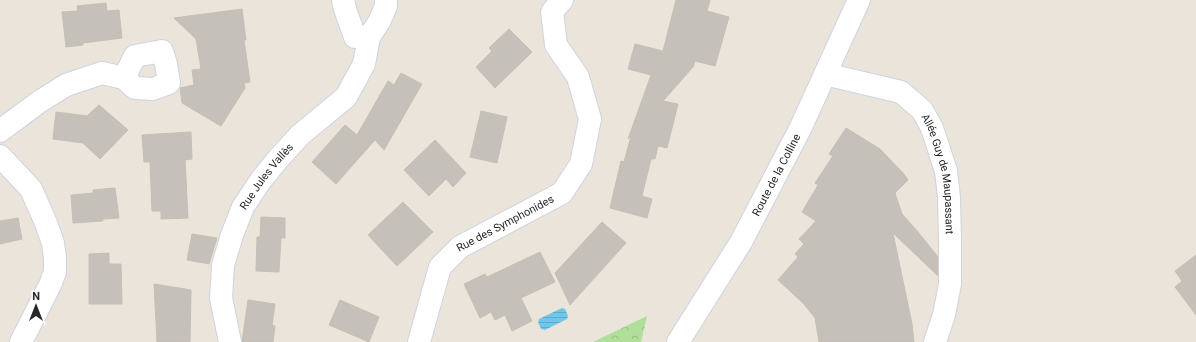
<svg xmlns="http://www.w3.org/2000/svg" width="1196" height="342" viewBox="0 0 1196 342" font-family="Roboto,sans-serif">
  <style>
    .park { fill: url(#park-crowns) }
    .water { fill: url(#water-rules) }
    .building { fill: #c5c0ba; stroke: #c5bfb4 }
    .lines { fill: none; stroke-linecap: round; stroke-linejoin: round }
    .street-casing { stroke: #cfd2e1; stroke-width: 24 }
    .street { stroke: #fff; stroke-width: 22 }
    .labels { text-anchor: middle; dominant-baseline: central; stroke-width: 4; stroke-linejoin: round; paint-order: stroke }
    .street-label { font-size: 11px; fill: #282828; stroke: #fff }
  </style>
  <defs>
    <pattern id="park-crowns" width="20" height="18" patternUnits="userSpaceOnUse"><rect width="20" height="18" fill="#afdf98"/><path d="M2 6a3 3 0 1 1 6 0M12 15a3 3 0 1 1 6 0" fill="none" stroke="#97bf83"/></pattern>
    <pattern id="water-rules" width="6" height="5" patternUnits="userSpaceOnUse"><rect width="6" height="5" fill="#70c7e9"/><path d="M0 2.5h6" fill="none" stroke="#61abc8"/></pattern>
  </defs>
  <rect width="100%" height="100%" fill="#eae4da"/>
  <polygon class="park" points="647,316 641,342 593,342"/>
  <polygon class="water" points="562,308 565,309 568,316 567,319 545,330 541,329 538,322 539,319"/>
  <g class="building">
    <polygon points="676,0 710,0 707,11 729,17 715,66 695,61 693,67 663,101 678,104 667,148 658,146 655,159 651,159 642,196 652,199 647,218 610,208 621,161 624,162 631,136 628,139 651,75 628,69 635,44 663,51"/>
    <polygon points="106,3 107,11 119,10 122,38 83,43 83,45 66,47 62,12 78,11 77,6"/>
    <polygon points="242,9 246,40 244,40 250,82 244,83 245,88 221,126 182,103 180,88 194,85 192,70 201,69 196,39 174,18"/>
    <polygon points="509,29 532,52 495,88 476,67 492,51 489,48"/>
    <polygon points="401,73 422,84 384,150 375,140 336,184 312,162 345,125 357,135 388,81 394,85"/>
    <polygon points="99,105 128,130 100,159 83,143 53,139 56,112 87,116"/>
    <polygon points="481,111 507,117 497,163 470,157"/>
    <polygon points="846,128 880,149 903,173 908,180 895,193 902,214 918,232 938,257 938,276 893,233 912,324 914,342 819,342 815,318 803,303 778,280 798,257 795,254 804,244 799,239 816,221 802,212 818,185 815,183 833,156 829,154"/>
    <polygon points="191,132 192,159 185,160 188,218 161,219 161,211 152,211 150,162 144,162 142,135"/>
    <polygon points="435,140 466,173 453,187 446,179 429,196 404,170"/>
    <polygon points="115,188 119,218 103,219 103,221 73,223 71,195 93,193 93,190"/>
    <polygon points="403,202 433,232 397,266 368,235"/>
    <polygon points="261,217 285,218 285,238 281,238 279,272 256,271 257,237 260,237"/>
    <polygon points="18,218 22,239 0,244 0,221"/>
    <polygon points="602,222 626,243 570,305 555,273"/>
    <polygon points="192,234 217,238 209,264 187,260"/>
    <polygon points="540,252 555,282 521,298 532,321 512,331 505,315 495,320 491,312 480,318 464,284 485,274 487,277"/>
    <polygon points="109,253 109,264 121,264 122,304 89,304 89,254"/>
    <polygon points="1196,255 1196,315 1175,287 1182,281 1175,271"/>
    <polygon points="154,284 191,290 190,342 157,342"/>
    <polygon points="248,300 275,304 272,325 275,326 273,342 242,342"/>
    <polygon points="340,300 379,317 369,342 329,325"/>
  </g>
  <g class="lines">
    <g class="street-casing">
      <g id="street">
        <polyline points="343,0 345,9 355,37 369,37"/>
        <path id="s1" d="M825,74l76,18 21,18 10,18 14,43 3,26 1,45v42l-6,31 -9,27"/>
        <polyline points="0,131 39,102 66,85 102,73 124,78 135,88 153,89 169,83 166,64 162,51 135,56 124,78"/>
        <polyline points="0,156 31,189 46,223 53,243 55,258 55,272 50,285 21,342"/>
        <path id="s2" d="M230,342l-9,-44 2,-33 9,-30 11,-28 18,-27 17,-21 22,-24 46,-38 18,-33 5,-27 10,-15 7,-16v-6"/>
        <path id="s3" d="M419,342l21,-75 20,-20 102,-54 19,-29 9,-45 -12,-42 -22,-32 -4,-33 10,-12"/>
        <path id="s4" d="M678,342l63,-100 59,-113 59,-129"/>
      </g>
    </g>
    <use href="#street" class="street"/>
  </g>
  <g class="labels">
    <g class="street-label">
      <text stroke="none"><textPath href="#s1" startOffset="173">Allée Guy de Maupassant</textPath></text>
      <text stroke="none"><textPath href="#s4" startOffset="194">Route de la Colline</textPath></text>
      <text stroke="none"><textPath href="#s2" startOffset="178">Rue Jules Vallès</textPath></text>
      <text stroke="none"><textPath href="#s3" startOffset="157">Rue des Symphonides</textPath></text>
    </g>
  </g>
  <g transform="translate(36 306)" stroke="#ffffff" stroke-width="3" paint-order="stroke">
  <path d="M0-3L7 15L0 10L-7 15Z" fill="#282828"/>
  <text y="-6" font-size="11" font-weight="bold" text-anchor="middle" fill="#282828">N</text>
  </g>
</svg>
